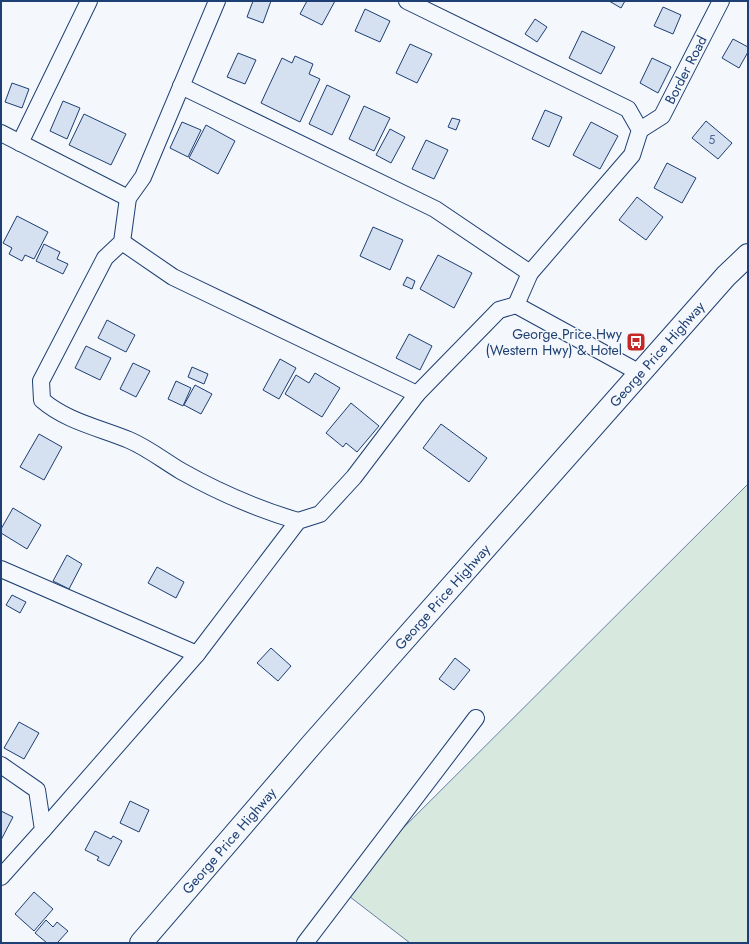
<svg xmlns="http://www.w3.org/2000/svg" width="749" height="944" viewBox="0 0 749 944" font-family="Jost,sans-serif">
  <style>
    .green { fill: #d7e8df; stroke: #687fa3 }
    .building { fill: #d5e0f0; stroke: #1d3f73 }
    .lines { fill: none; stroke-linecap: round; stroke-linejoin: round }
    .minor-casing { stroke: #1d3f73; stroke-width: 18 }
    .trunk-casing { stroke: #1d3f73; stroke-width: 24 }
    .minor { stroke: #f4f7fb; stroke-width: 16 }
    .trunk { stroke: #f4f7fb; stroke-width: 22 }
    .labels { text-anchor: middle; dominant-baseline: central; stroke-width: 3; stroke-linejoin: round; paint-order: stroke }
    .number-label { font-size: 12px; fill: #4b6792 }
    .street-label { font-size: 14px; fill: #1d3f73; stroke: #f4f7fb }
    .poi-label { font-size: 14px; fill: #1d3f73; stroke: #f4f7fb; text-anchor: end }
  </style>
  <rect width="100%" height="100%" fill="#f4f7fb"/>
  <polygon class="green" points="748,484 748,943 410,943 341,890"/>
  <g class="building">
    <polygon points="253,1 271,1 263,23 247,17"/>
    <polygon points="307,1 335,1 322,25 300,14"/>
    <polygon points="609,1 625,1 621,8"/>
    <polygon points="663,7 681,15 673,34 654,26"/>
    <polygon points="365,9 390,21 380,42 355,31"/>
    <polygon points="535,19 547,27 537,42 525,34"/>
    <polygon points="582,31 615,47 601,74 569,58"/>
    <polygon points="733,39 748,47 748,52 739,68 722,58"/>
    <polygon points="410,44 432,54 417,83 396,73"/>
    <polygon points="238,53 256,60 245,84 227,77"/>
    <polygon points="295,56 313,64 309,74 320,79 300,122 261,103 282,58 292,63"/>
    <polygon points="652,58 671,67 658,93 640,83"/>
    <polygon points="12,83 29,89 22,108 5,102"/>
    <polygon points="327,85 350,96 332,135 309,124"/>
    <polygon points="63,101 80,108 67,139 50,131"/>
    <polygon points="364,106 390,118 374,151 349,139"/>
    <polygon points="545,110 562,117 549,147 532,139"/>
    <polygon points="84,114 126,134 111,165 69,145"/>
    <polygon points="452,118 460,120 456,130 448,127"/>
    <polygon points="706,121 732,143 718,159 692,138"/>
    <polygon points="182,122 201,130 188,157 170,148"/>
    <polygon points="591,122 618,136 600,169 573,155"/>
    <polygon points="206,125 235,141 218,174 189,158"/>
    <polygon points="390,129 405,137 391,163 376,155"/>
    <polygon points="426,140 448,150 434,179 412,169"/>
    <polygon points="667,163 696,178 682,203 654,188"/>
    <polygon points="637,197 663,217 646,240 619,220"/>
    <polygon points="17,216 48,232 34,259 25,255 22,261 9,254 12,248 3,243"/>
    <polygon points="373,227 403,240 390,270 360,256"/>
    <polygon points="44,244 60,252 57,259 68,264 63,274 36,261"/>
    <polygon points="438,255 472,273 454,308 420,289"/>
    <polygon points="407,277 415,281 412,289 403,285"/>
    <polygon points="107,320 135,335 126,352 98,338"/>
    <polygon points="409,334 432,346 420,370 396,358"/>
    <polygon points="86,346 111,358 100,380 75,368"/>
    <polygon points="280,359 296,368 279,399 263,390"/>
    <polygon points="133,363 150,371 136,397 120,389"/>
    <polygon points="192,367 208,374 204,384 188,377"/>
    <polygon points="315,373 340,388 322,417 285,394 296,375 309,383"/>
    <polygon points="176,381 191,388 183,406 168,399"/>
    <polygon points="195,385 212,394 201,414 184,405"/>
    <polygon points="351,403 379,426 357,452 346,443 343,447 326,433"/>
    <polygon points="441,424 487,458 469,482 423,448"/>
    <polygon points="39,434 62,447 44,480 20,467"/>
    <polygon points="13,508 41,525 27,549 1,533 1,529"/>
    <polygon points="67,555 82,564 69,589 53,581"/>
    <polygon points="157,567 184,582 176,598 148,583"/>
    <polygon points="12,595 26,602 20,613 6,605"/>
    <polygon points="271,648 291,666 278,681 257,663"/>
    <polygon points="455,658 470,670 454,690 439,679"/>
    <polygon points="19,722 39,733 24,759 4,748"/>
    <polygon points="130,801 149,810 139,832 120,823"/>
    <polygon points="1,811 13,817 1,840"/>
    <polygon points="95,831 111,839 113,836 122,841 109,866 97,860 99,857 85,850"/>
    <polygon points="34,892 53,909 34,931 15,914"/>
    <polygon points="46,920 53,927 57,922 68,931 58,942 60,943 47,943 35,933"/>
  </g>
  <g class="lines">
    <g class="minor-casing">
      <g id="minor">
        <path d="M217,1l-74,176 -15,21 -6,44 -17,16 -64,123 1,19c24,21 58,28 87,40 19,8 35,21 52,31 37,21 77,38 117,50"/>
        <polyline points="407,1 628,109 640,130 632,155 530,273 516,305"/>
        <polyline points="181,86 435,209 530,273"/>
        <path id="s1" d="M640,130l22,-14 59,-115"/>
        <polyline points="1,133 128,198"/>
        <polyline points="20,143 89,1"/>
        <polyline points="122,242 173,277 417,394"/>
        <polyline points="1,569 197,654"/>
        <polyline points="1,765 37,790 43,830 1,877"/>
        <polyline points="43,830 197,654 298,521 320,514 354,477 417,394 499,310 516,305 640,373"/>
        <polyline points="305,943 476,718"/>
      </g>
    </g>
    <g class="trunk-casing">
      <g id="trunk">
        <path id="s2" d="M141,943l172,-200 413,-467 22,-21"/>
      </g>
    </g>
    <use href="#minor" class="minor"/>
    <use href="#trunk" class="trunk"/>
  </g>
  <defs>
    <g id="bus-square" transform="scale(1)"><rect x="-9" y="-9" width="18" height="18" rx="4" fill="#c62828" stroke="#f4f7fb"/><path d="M-5-6H5V4H4V6H2V4H-2V6H-4V4H-5ZM-3.5-4V0h7V-4ZM-3.5 1.2v1.5H-2V1.2ZM2 1.2v1.5H3.5V1.2Z" fill="#fff"/></g>
  </defs>
  <g fill-rule="evenodd">
    <use href="#bus-square" x="636" y="342"/>
  </g>
  <g class="labels">
    <g class="number-label">
      <text x="712" y="140">5</text>
    </g>
    <g class="street-label">
      <text stroke="none"><textPath href="#s1" startOffset="78">Border Road</textPath></text>
      <text stroke="none"><textPath href="#s2" startOffset="783">George Price Highway</textPath></text>
      <text stroke="none"><textPath href="#s2" startOffset="459">George Price Highway</textPath></text>
      <text stroke="none"><textPath href="#s2" startOffset="135">George Price Highway</textPath></text>
    </g>
    <g class="poi-label">
      <text x="622" y="334">George Price Hwy<tspan x="622" dy="16">(Western Hwy) &amp; Hotel</tspan></text>
    </g>
  </g>
  <rect width="749" height="944" fill="none" stroke="#1d3f73" stroke-width="4"/>
</svg>
